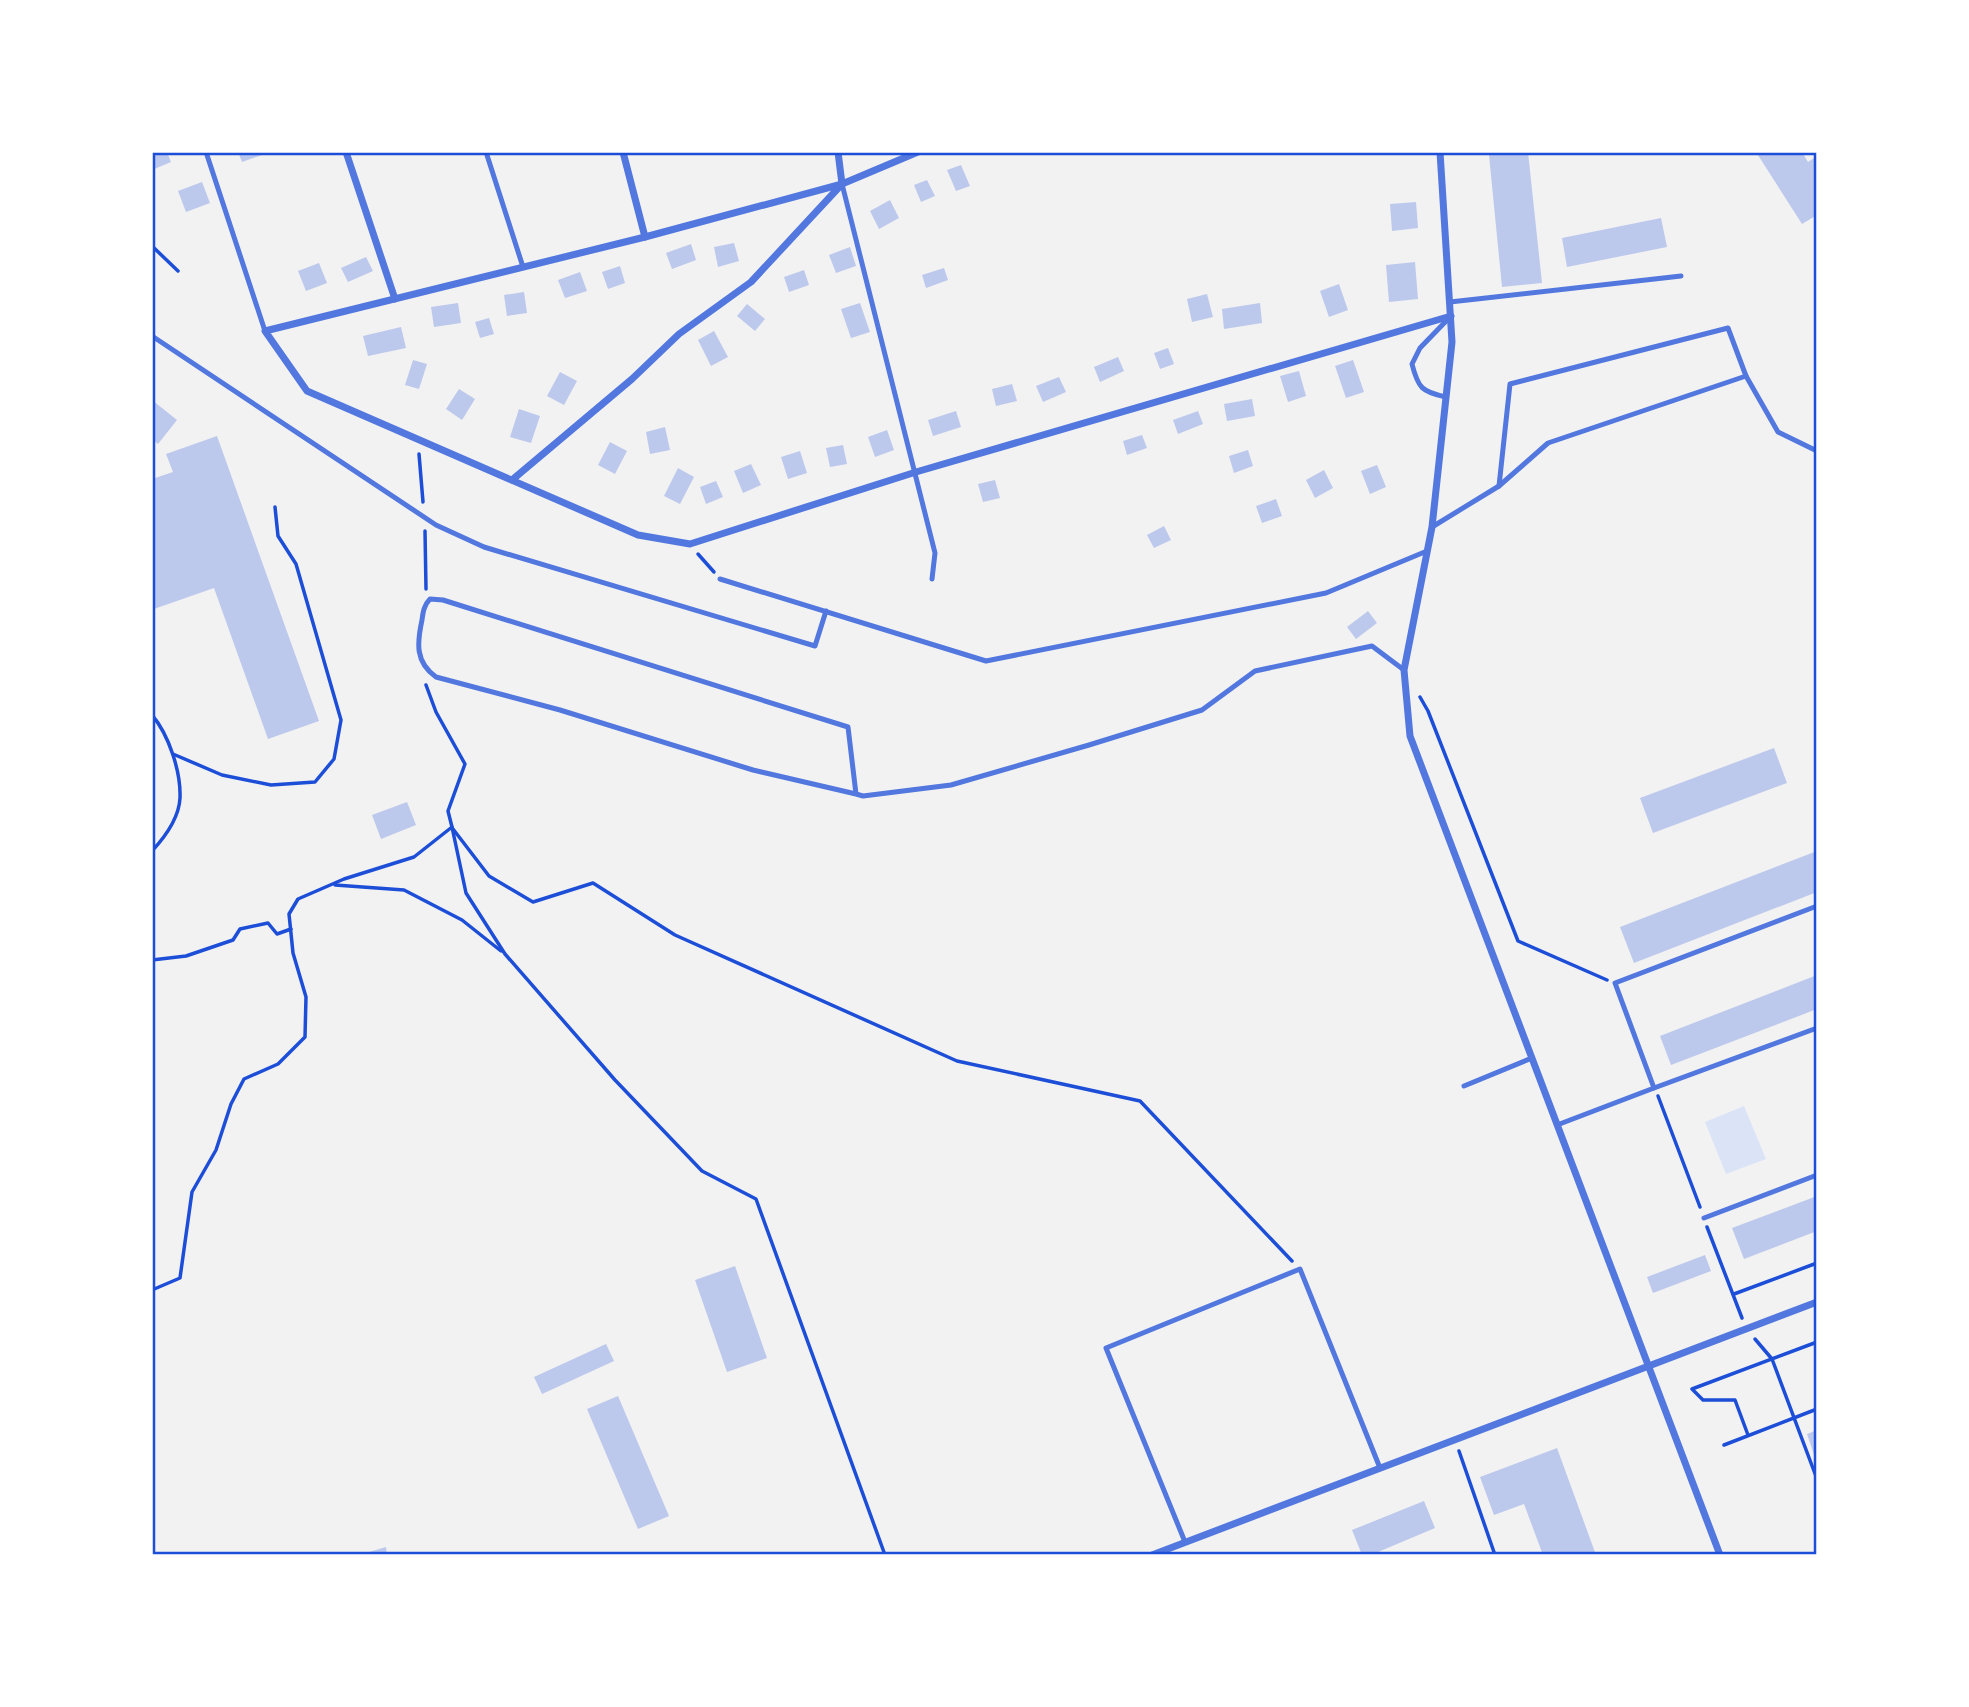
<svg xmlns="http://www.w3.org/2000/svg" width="1969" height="1707" viewBox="0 0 1969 1707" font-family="'PT Sans',sans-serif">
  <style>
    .green { fill: #dbe4f7 }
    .building { fill: #bdc9ec }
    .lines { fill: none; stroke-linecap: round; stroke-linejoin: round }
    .path { stroke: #1d4ed8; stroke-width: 3.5 }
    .service { stroke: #5277de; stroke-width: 5 }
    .minor { stroke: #5277de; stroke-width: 7 }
    .neatline { fill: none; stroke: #1d4ed8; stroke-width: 2.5 }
  </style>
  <rect width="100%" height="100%" fill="#f2f2f2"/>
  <polygon class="green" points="1744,1106 1766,1159 1726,1174 1705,1122"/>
  <g class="building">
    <polygon points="152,152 167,152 171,162 152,170"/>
    <polygon points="238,152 262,152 262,155 242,162"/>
    <polygon points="1514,152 1528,152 1542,283 1502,287 1489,155"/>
    <polygon points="1756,152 1802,152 1808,162 1817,156 1817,215 1802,224"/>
    <polygon points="961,165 970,186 956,191 947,170"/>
    <polygon points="927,180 935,196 921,202 914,185"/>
    <polygon points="202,182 210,203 186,212 178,191"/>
    <polygon points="890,200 899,218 879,229 870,211"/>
    <polygon points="1416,202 1418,228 1392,231 1390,204"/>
    <polygon points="1661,218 1667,247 1567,267 1562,238"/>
    <polygon points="734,243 739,261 718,267 714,247"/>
    <polygon points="691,244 696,260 672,269 666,253"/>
    <polygon points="850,247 856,266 836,273 829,255"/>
    <polygon points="366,257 373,271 348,282 341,268"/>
    <polygon points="1415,262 1418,299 1389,302 1386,265"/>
    <polygon points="319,263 327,283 306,291 298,271"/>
    <polygon points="620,266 625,283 608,289 602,272"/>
    <polygon points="944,268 948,280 926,288 922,275"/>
    <polygon points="804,270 809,285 789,292 784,277"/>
    <polygon points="580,272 587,291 565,298 558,280"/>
    <polygon points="1339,284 1348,310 1329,317 1320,291"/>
    <polygon points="524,292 527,313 507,316 504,295"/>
    <polygon points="1207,294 1213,317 1192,322 1187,299"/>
    <polygon points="458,303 461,323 434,327 431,307"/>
    <polygon points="860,303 870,332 851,338 841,309"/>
    <polygon points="1260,303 1262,323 1224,329 1222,309"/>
    <polygon points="747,304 765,319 755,331 737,316"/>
    <polygon points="489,318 494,334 480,338 475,322"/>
    <polygon points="401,327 406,348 368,356 363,336"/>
    <polygon points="714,331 728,357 711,366 698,340"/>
    <polygon points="1168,348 1174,364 1160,369 1154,353"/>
    <polygon points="1118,357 1124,371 1100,382 1094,367"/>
    <polygon points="413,360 427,364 419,389 405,385"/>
    <polygon points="1353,360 1364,392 1346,398 1335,366"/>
    <polygon points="1299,371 1306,396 1288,402 1280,376"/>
    <polygon points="560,372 577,381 564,405 547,396"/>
    <polygon points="1059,377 1066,392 1043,402 1036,386"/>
    <polygon points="1012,384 1017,401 996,406 992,389"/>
    <polygon points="459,389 475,399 462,420 446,409"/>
    <polygon points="1252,399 1255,416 1227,421 1224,404"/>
    <polygon points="152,400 177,420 158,444 152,439"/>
    <polygon points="519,409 540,416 531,443 510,437"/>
    <polygon points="956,411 961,427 933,436 928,420"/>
    <polygon points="1198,411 1203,424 1178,434 1173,420"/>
    <polygon points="665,427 670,450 650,454 646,432"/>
    <polygon points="887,430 894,450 875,457 868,437"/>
    <polygon points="1142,435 1147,448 1127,455 1123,441"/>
    <polygon points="217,436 319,721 268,739 214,588 154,609 152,603 152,479 173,472 166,454"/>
    <polygon points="610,442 627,451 615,474 598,465"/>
    <polygon points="843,445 847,464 830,467 826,448"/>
    <polygon points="1248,450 1253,466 1234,473 1229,456"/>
    <polygon points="800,451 807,473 788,479 781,457"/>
    <polygon points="751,464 761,485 743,493 734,471"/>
    <polygon points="1377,465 1386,487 1370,494 1361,471"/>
    <polygon points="678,468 694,477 680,504 664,496"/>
    <polygon points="1324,470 1333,488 1315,498 1306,480"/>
    <polygon points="995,480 1000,498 983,502 978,484"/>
    <polygon points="716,481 723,497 706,504 700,487"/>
    <polygon points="1276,499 1282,516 1262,523 1256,506"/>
    <polygon points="1164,526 1171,540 1154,548 1147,535"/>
    <polygon points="1368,611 1377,623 1356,639 1347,627"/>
    <polygon points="1774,748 1787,783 1653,833 1640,798"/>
    <polygon points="407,802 416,825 381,839 372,815"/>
    <polygon points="1817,851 1817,892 1634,963 1620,927"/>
    <polygon points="1817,975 1817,1009 1671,1065 1660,1036"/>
    <polygon points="1817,1196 1817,1231 1744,1259 1732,1228"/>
    <polygon points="1705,1255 1711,1271 1653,1293 1647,1277"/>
    <polygon points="735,1266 767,1358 727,1372 695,1280"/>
    <polygon points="606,1344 614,1361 542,1394 534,1377"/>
    <polygon points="618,1396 669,1516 638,1529 587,1409"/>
    <polygon points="1817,1430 1817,1461 1816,1461 1807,1434"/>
    <polygon points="1557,1448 1596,1555 1543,1555 1524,1504 1494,1515 1480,1477"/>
    <polygon points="1424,1501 1435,1528 1371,1555 1362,1555 1352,1530"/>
    <polygon points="386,1547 387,1555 362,1555 362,1554"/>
  </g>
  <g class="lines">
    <g class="path">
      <polyline points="152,246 178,271"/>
      <polyline points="419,454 423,502"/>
      <polyline points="425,531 426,589"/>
      <polyline points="698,554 714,572"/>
      <polyline points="426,685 436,712 465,764 448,811 452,827 466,893 505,954 615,1080 702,1171 756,1199 885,1555"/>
      <polyline points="1420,697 1428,711 1518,941 1607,980"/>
      <path d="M152,715c17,20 29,57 28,83 -1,20 -15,39 -28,53"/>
      <polyline points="173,754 222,775 271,785 315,782 334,759 341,720 296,564 278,536 275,507"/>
      <polyline points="453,829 489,876 533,902 593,883 675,935 957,1061 1140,1101 1292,1261"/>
      <polyline points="335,885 404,890 462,920 501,951"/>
      <polyline points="152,960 186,956 233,940 240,929 268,923 277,934 291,929"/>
      <polyline points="1658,1096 1700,1207"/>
      <polyline points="1707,1227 1742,1318"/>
      <polyline points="152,1290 180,1278 192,1192 216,1150 231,1104 244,1079 278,1064 305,1037 306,997 293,953 289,914 298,899 344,879 414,857 452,827"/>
      <polyline points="1734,1294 1817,1263"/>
      <polyline points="1755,1339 1772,1359 1817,1479"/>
      <polyline points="1748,1435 1735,1400 1703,1400 1692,1389 1817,1342"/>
      <polyline points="1724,1445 1817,1409"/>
      <polyline points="1459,1451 1495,1555"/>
    </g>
    <g class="service">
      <polyline points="206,152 265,331"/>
      <polyline points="486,152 523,267"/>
      <polyline points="842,184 935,553 932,579"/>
      <polyline points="1450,302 1681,276"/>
      <polyline points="152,336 436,525 484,547 815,646 826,611"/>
      <path d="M1446,397c-24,-5 -28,-9 -34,-33l8,-16 29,-30"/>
      <polyline points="1499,486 1510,384 1728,328 1746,376"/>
      <polyline points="1432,527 1499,486 1548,443 1746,376 1778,432 1817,451"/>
      <polyline points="720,579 986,661 1326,593 1427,551"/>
      <path d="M856,794l-8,-67 -405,-127 -13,-1c-6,6 -7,13 -8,21 -5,23 -7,42 14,57l124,33 193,60 103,24 7,2 88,-11 138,-40 113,-35 53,-39 117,-25 32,24"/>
      <polyline points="1464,1086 1532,1058"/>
      <polyline points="1654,1088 1817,1028"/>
      <polyline points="1557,1125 1654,1088 1615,983 1817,906"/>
      <polyline points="1704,1218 1817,1175"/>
      <polyline points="1185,1542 1106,1348 1300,1269 1380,1468"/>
    </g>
    <g class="minor">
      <polyline points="346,152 395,299"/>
      <polyline points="623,152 645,237"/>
      <polyline points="918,152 842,184 645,237 265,331 307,391 638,535 690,544 916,472 1451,316"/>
      <polyline points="1440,152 1452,342 1432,527 1404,670 1410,736 1720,1555"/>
      <polyline points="512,480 632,379 679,334 751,282 842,184 838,152"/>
      <polyline points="1152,1555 1817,1302"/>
    </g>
  </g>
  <rect width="1969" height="1707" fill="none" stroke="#ffffff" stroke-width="308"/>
  <rect x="154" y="154" width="1661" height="1399" class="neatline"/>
</svg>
